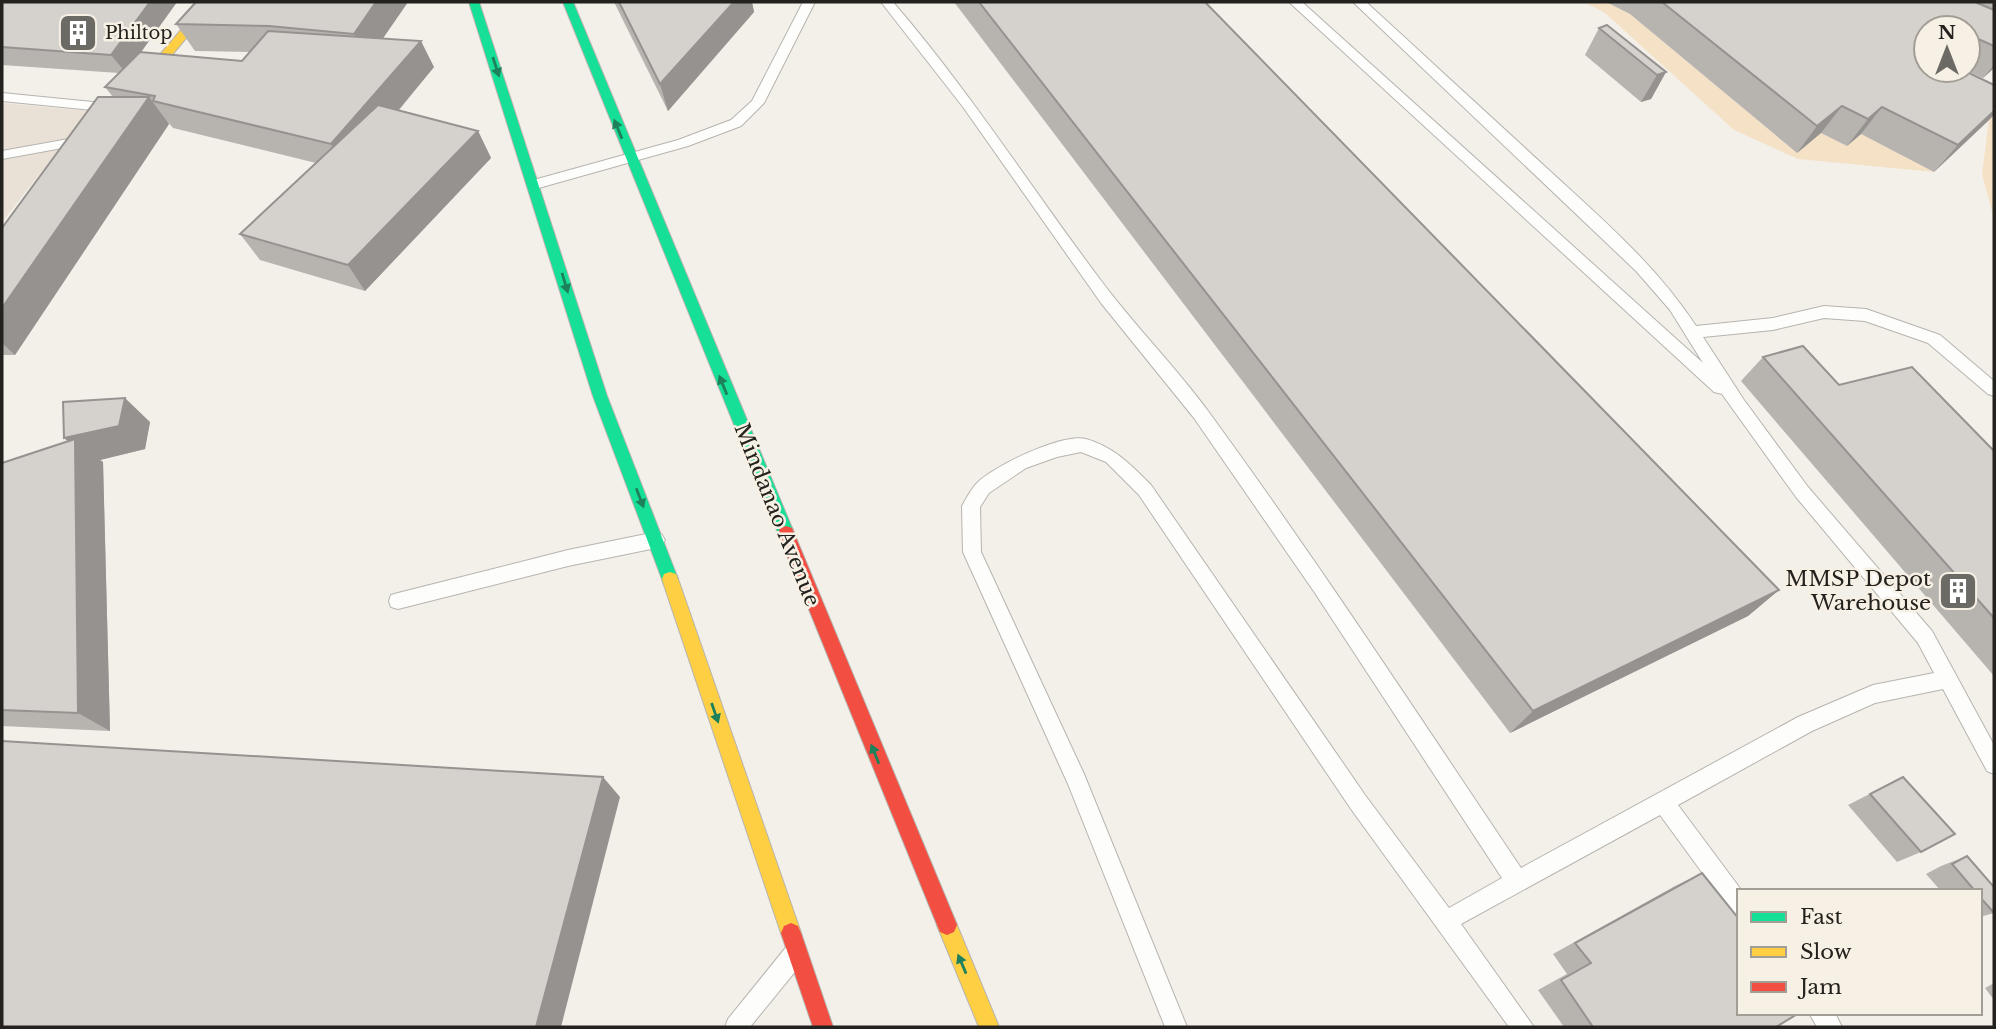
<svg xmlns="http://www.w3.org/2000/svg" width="1996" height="1029" viewBox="0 0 1996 1029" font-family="'Libre Baskerville',serif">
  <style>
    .built { fill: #e9e1d5 }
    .green { fill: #f5e2c6 }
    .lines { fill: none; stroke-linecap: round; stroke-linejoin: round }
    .lane-casing { stroke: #b7b4af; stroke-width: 2 }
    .fast-casing { stroke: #b7b4af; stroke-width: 2 }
    .slow-casing { stroke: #b7b4af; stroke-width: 2 }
    .jam-casing { stroke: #b7b4af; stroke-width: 2 }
    .lane { fill: #fdfdfc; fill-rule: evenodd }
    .fast { fill: #16e098; fill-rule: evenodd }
    .slow { fill: #ffcf43; fill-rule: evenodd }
    .jam { fill: #f24e42; fill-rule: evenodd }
    .wall { fill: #b7b4b0 }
    .shaded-wall { fill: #959290 }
    .building { fill: #d5d1cd; stroke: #959290; stroke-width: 2 }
    .oneway { fill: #1d815b }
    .labels { text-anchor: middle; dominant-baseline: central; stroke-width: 5; stroke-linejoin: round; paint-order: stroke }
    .far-poi-label { font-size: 18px; fill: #24221e; stroke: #f7f0e5; text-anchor: start }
    .street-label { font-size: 21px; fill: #24221e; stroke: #f7f0e5 }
    .poi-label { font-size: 21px; fill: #24221e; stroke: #f7f0e5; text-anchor: end }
  </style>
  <rect width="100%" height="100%" fill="#f3efe9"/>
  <polygon class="built" points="2,103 89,111 2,222"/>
  <g class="green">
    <polygon points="1584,2 1606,2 1630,14 1797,153 1821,133 1847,146 1861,134 1934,172 1798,159 1734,130 1605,13"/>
    <polygon points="1994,81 1994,219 1982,174"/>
  </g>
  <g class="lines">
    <g class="lane-casing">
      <g id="lane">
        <polygon points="803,2 815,2 764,103 741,126 688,146 535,189 530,187 530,181 678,140 731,120 752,101"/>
        <path d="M881,2h12c75,87 137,184 206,276 34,46 75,87 109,133 109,149 210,304 313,457l277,-151 75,-32 61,-12 -16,-30 -122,-146 -74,-103 -8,-2 -425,-390h13l401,361 -33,-53 -34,-39 -283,-269h13c61,56 123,113 184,169 52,48 107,95 146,155l77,-8 51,-12 42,3 74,26 54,46v15l-6,-2 -60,-51 -63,-22 -41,-3 -51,12 -70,7 41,63 64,87 124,144 62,114v29l-7,-3 -44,-82 -68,14 -63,28 -134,74 64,86h-3v24l-8,-3 -71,-97 -199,109 73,103h-25l-158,-218 -212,-314 -33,-33 -25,-10 -24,5 -31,11 -37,25 -9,14 1,45 103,222 103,253h-22l-97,-243 -105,-232 -1,-46c4,-7 9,-17 15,-23 17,-17 85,-50 109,-44 28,8 45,26 65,46l214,310 84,113 53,-30 -187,-285 -121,-175 -93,-115 -138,-196z"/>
        <polygon points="2,93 113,104 120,108 113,112 2,101"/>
        <polygon points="85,136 90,137 90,143 2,159 2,151"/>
        <polygon points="656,532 662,535 665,540 662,545 656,548 568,566 398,609 391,607 389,601 391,595 398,593 568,550"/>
        <polygon points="795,943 803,946 806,954 803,962 750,1027 725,1027 728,1019 787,946"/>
        <polygon points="1809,1013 1835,1013 1842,1027 1817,1027"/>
      </g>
    </g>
    <g class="fast-casing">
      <g id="fast">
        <polygon points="469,2 479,2 607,396 678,579 676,584 670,586 664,584 662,579 593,396"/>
        <polygon points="563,2 573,2 794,533 792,538 786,540 780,538 778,533"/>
      </g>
    </g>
    <g class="slow-casing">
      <g id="slow">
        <polygon points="205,2 216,2 137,97 129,97 129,91"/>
        <polygon points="670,572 676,574 678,579 801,933 798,940 791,943 784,940 781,933 662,579 664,574"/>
        <polygon points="947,915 954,918 999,1027 979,1027 937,925 940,918"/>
      </g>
    </g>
    <g class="jam-casing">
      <g id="jam">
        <polygon points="786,526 792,528 794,533 957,925 954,932 947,935 940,932 778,533 780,528"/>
        <polygon points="791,923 798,926 801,933 833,1027 813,1027 781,933 784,926"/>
      </g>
    </g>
    <use href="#lane" class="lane"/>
    <use href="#fast" class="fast"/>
    <use href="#slow" class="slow"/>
    <use href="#jam" class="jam"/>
  </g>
  <g class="wall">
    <polygon points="2,2 177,2 141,52 242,61 250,52 195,51 176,24 196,2 408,2 383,38 434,67 399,110 478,131 491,158 365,291 260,260 240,234 316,163 173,128 167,121 169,124 15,355 2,355 2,228 113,97 105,87 119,73 2,65"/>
    <polygon points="614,2 752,2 754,12 668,111"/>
    <polygon points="954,2 1205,2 1779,590 1748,616 1510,733"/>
    <polygon points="1606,2 1994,2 1994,68 1983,78 1965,70 1968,70 1968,28 1926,70 1989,120 1934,172 1861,134 1847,146 1821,133 1797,153 1630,14"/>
    <polygon points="1599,28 1666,72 1651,99 1641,102 1585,55"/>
    <polygon points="1763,357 1839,385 1994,451 1994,676 1741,381"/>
    <polygon points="150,422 145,449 100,460 103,462 110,731 2,726 2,463 68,441 64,438"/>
    <polygon points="1903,777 1921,852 1897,862 1848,805"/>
    <polygon points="1967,856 1994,913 1980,917 1980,891 1941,891 1926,874 1941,866"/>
    <polygon points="1702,873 1776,1027 1564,1027 1538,990 1567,974 1553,954 1675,886"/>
    <polygon points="1994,983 1994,1000 1985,988"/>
  </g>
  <g class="shaded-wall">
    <polygon points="150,2 177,2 126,73 111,55"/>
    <polygon points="376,2 408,2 368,60 354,34"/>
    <polygon points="734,2 752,2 754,12 668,111 660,84"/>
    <polygon points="421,41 434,67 348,171 331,144"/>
    <polygon points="1994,65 1994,68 1983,78"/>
    <polygon points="1666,72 1651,99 1641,102 1657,75"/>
    <polygon points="149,97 169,124 15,355 2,343 2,308"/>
    <polygon points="1842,106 1821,133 1797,153 1817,126"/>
    <polygon points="1882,107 1861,134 1847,146 1868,119"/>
    <polygon points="1994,111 1994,115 1989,120 1934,172 1958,145"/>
    <polygon points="478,131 491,158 365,291 348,265"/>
    <polygon points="125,398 150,422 145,449 100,460 103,462 110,731 78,713 75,447 64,438"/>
    <polygon points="1779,590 1748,616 1510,733 1533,711"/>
    <polygon points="603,777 620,797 561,1027 536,1027"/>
  </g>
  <g class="building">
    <polygon points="2,2 150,2 111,55 2,47"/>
    <polygon points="196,2 376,2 354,34 269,26 176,24"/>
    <polygon points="619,2 734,2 660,84"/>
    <polygon points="979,2 1205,2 1779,590 1533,711"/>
    <polygon points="1662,2 1975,2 1994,10 1994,46 1969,35 1968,36 1968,28 1926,28 1926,70 1963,70 1994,85 1994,111 1958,145 1882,107 1868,119 1842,106 1817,126"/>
    <polygon points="1607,25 1666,72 1657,75 1599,28"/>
    <polygon points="268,31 421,41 331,144 153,101 155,96 105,87 140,52 242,61"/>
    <polygon points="98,97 149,97 2,308 2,228"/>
    <polygon points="378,105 478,131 348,265 240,234"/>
    <polygon points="1803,346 1839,385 1912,367 1994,451 1994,618 1763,357"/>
    <polygon points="125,398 119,426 64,438 63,402"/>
    <polygon points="75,439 78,713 2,710 2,463"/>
    <polygon points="2,741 603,777 536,1027 2,1027"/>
    <polygon points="1903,777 1955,834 1921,852 1870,794"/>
    <polygon points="1967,856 1994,887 1994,913 1980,897 1980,891 1975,891 1952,864"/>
    <polygon points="1702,873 1739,919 1739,1013 1799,1013 1776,1027 1593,1027 1561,980 1591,963 1575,943"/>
  </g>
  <defs><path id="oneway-solid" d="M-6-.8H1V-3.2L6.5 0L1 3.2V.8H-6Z" transform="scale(1.75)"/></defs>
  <g class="oneway">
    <use href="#oneway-solid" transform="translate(496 67) rotate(72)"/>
    <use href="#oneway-solid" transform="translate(618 129) rotate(-112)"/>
    <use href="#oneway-solid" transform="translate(565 283) rotate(73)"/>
    <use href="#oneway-solid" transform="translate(723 385) rotate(-112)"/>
    <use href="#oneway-solid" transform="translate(640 498) rotate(69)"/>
    <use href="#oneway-solid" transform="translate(715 713) rotate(71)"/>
    <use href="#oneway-solid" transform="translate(875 754) rotate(-112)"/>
    <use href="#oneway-solid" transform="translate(962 964) rotate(-113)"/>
  </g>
  <defs>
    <g id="building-square" transform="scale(2.0125)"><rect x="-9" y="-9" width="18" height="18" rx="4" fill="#6c6a65" stroke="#f7f0e5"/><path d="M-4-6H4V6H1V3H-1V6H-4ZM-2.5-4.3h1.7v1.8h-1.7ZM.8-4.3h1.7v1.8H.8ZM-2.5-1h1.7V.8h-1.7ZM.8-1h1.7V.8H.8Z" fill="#fff"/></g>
  </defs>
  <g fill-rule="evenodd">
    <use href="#building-square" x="78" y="33"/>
    <use href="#building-square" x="1958" y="591"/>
  </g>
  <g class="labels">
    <g class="far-poi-label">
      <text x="105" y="33">Philtop</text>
    </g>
    <g class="street-label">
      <text transform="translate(777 515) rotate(68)">Mindanao Avenue</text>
    </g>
    <g class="poi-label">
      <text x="1931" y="579">MMSP Depot<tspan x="1931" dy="24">Warehouse</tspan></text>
    </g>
  </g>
  <rect width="1996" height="1029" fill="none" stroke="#24221e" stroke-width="7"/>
  <rect x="1737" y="889" width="245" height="126" fill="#f7f0e5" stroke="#a39e95" stroke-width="2"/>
  <rect x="1751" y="912" width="35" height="10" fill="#16e098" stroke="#a39e95" stroke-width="2"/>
  <text x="1800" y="924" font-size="21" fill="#24221e">Fast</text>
  <rect x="1751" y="947" width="35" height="10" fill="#ffcf43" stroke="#a39e95" stroke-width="2"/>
  <text x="1800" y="959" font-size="21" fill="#24221e">Slow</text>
  <rect x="1751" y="982" width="35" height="10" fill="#f24e42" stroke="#a39e95" stroke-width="2"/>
  <text x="1800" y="994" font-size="21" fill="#24221e">Jam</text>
  <g transform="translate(1947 49)"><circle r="33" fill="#f7f0e5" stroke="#a39e95" stroke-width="2"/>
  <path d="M0-5L12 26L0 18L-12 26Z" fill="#6c6a65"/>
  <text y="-10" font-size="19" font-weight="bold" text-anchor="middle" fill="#24221e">N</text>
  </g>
</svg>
